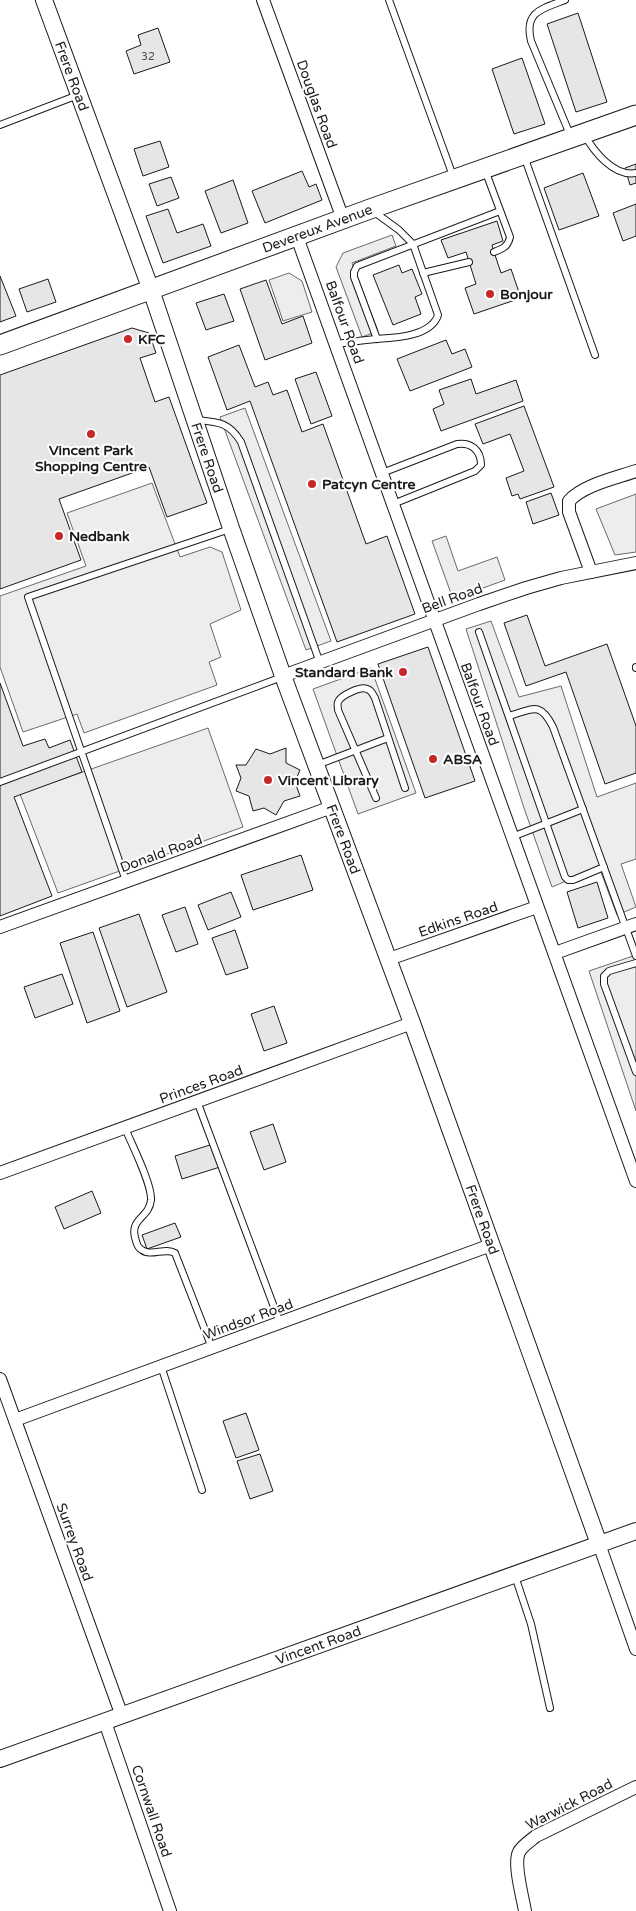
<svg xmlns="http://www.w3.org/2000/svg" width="636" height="1911" font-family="'Varela Round',sans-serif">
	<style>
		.parking { fill: #ededed; stroke: #6a6a6a }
		.building { fill: #e6e6e6; stroke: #1a1a1a }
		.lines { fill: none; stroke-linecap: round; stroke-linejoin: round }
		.service-casing { stroke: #1a1a1a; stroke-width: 8 }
		.minor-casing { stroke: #1a1a1a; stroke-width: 14 }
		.tertiary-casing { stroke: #1a1a1a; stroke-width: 18 }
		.secondary-casing { stroke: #1a1a1a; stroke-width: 21 }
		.service { stroke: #fff; stroke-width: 6 }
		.minor { stroke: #fff; stroke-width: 12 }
		.tertiary { stroke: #fff; stroke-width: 16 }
		.secondary { stroke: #fff; stroke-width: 19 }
		.poi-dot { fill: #c62828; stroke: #fff; stroke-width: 2 }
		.labels { text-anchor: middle; stroke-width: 4; stroke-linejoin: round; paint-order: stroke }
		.number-label { font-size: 11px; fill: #4d4d4d }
		.street-label { font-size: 14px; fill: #1a1a1a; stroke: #fff }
		.poi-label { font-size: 14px; font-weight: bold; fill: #1a1a1a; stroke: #fff; text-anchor: start }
	</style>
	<rect width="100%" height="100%" fill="#fff"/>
	<g class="parking">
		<path d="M392,235L396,246L352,263L378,331L362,337L336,267L343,253Z"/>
		<path d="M289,273L302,281L312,312L283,321L269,280Z"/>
		<path d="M245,408L331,641L306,650L220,417Z"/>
		<path d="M152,483L180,557L210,547L222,552L241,610L210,624L221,657L209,662L217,685L84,733L77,714L23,732L0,667V596L86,566L67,513Z"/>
		<path d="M636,494V552L615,555L596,509Z"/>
		<path d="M446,536L458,571L497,557L505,580L453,599L432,541Z"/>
		<path d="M491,621L519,697L561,686L597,797L636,783V859L621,864L636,907L617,915L599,867L552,887L524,808L466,629Z"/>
		<path d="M371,668L416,793L358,814L313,689Z"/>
		<path d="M208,728L243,827L58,893L20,794Z"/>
		<path d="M636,955V1111L589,971Z"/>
	</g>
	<g class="building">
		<path d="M578,13L607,102L576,112L547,24Z"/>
		<path d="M158,28L170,62L134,74L126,51L141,45L138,35Z"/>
		<path d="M522,58L545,124L514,134L492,69Z"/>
		<path d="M160,141L169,167L143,176L134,149Z"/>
		<path d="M636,164V183L630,185L625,168Z"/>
		<path d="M302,171L309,187L316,184L322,200L265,223L252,191Z"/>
		<path d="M583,173L599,216L559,230L544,188Z"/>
		<path d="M171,177L179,198L157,206L149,184Z"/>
		<path d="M233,180L248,223L221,233L205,191Z"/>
		<path d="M636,204V236L623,241L613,213Z"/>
		<path d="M168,209L177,233L203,224L211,246L163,263L146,216Z"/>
		<path d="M497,221L503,241L492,245L494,252L501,273L511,269L521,298L474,314L465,288L476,284L466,252L448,258L441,240Z"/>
		<path d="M399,265L402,273L412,269L422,294L415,297L421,314L393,325L373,275Z"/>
		<path d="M0,276L16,316L0,322Z"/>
		<path d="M48,279L56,302L27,312L19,289Z"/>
		<path d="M266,280L282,324L303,316L312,343L265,360L240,289Z"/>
		<path d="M224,294L234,321L206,330L196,303Z"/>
		<path d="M132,328L149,333L156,353L140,358L155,402L169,397L207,503L167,517L149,467L59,499L81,560L0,589V375Z"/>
		<path d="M446,340L452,354L465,349L472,367L410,391L397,359Z"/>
		<path d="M239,345L255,387L268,382L273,395L287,390L302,432L323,424L366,544L387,536L415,614L337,642L250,401L227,410L208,357Z"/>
		<path d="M316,372L332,416L311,424L295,379Z"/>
		<path d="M471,379L476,394L516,380L523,401L441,431L433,409L444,404L439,390Z"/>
		<path d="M524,406L554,487L520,499L518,494L512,496L506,478L524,471L510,434L483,444L475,424Z"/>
		<path d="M551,493L559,515L533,524L526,502Z"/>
		<path d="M527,615L545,666L607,644L636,726V773L605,784L566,672L526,686L504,623Z"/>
		<path d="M428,647L475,781L425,798L378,664Z"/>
		<path d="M0,683L23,746L45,739L49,748L70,740L82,772L14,797L52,896L0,916Z"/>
		<path d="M286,748V763L300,770L295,782L300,796L284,801L276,815L264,808L253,811L249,796L236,791L241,778L236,765H246L256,749L270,754Z"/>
		<path d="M301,855L313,890L253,910L241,875Z"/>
		<path d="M597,882L608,918L578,928L567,892Z"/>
		<path d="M231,892L241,917L208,930L198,905Z"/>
		<path d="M185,907L198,944L176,952L162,915Z"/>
		<path d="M139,914L167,992L127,1007L99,928Z"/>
		<path d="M235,930L248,968L226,975L212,938Z"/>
		<path d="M93,932L120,1011L87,1023L60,943Z"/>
		<path d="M62,974L73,1004L35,1018L24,987Z"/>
		<path d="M274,1006L287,1043L264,1051L251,1014Z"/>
		<path d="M273,1124L286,1162L264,1170L250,1132Z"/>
		<path d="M213,1144L220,1167L182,1179L175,1156Z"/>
		<path d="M92,1191L101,1213L64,1229L55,1207Z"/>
		<path d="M175,1223L181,1237L147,1249L142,1235Z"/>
		<path d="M246,1413L259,1450L236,1458L223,1421Z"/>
		<path d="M260,1454L273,1491L250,1499L237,1461Z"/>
	</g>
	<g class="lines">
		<defs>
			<g id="service">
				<path d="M389,0L453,176"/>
				<path d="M565,0C541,9 524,12 531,41L571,137"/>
				<path d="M0,125L78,95"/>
				<path d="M584,134C594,152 614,177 636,173"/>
				<path d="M524,156L595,355"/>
				<path d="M485,170L510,237C508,247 502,249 494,252"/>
				<path d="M423,273L469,262"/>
				<path d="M377,339L354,277V272L357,266L500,211"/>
				<path d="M337,344C350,342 363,340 376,339C393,338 431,337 438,315L413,244L399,230L373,211"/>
				<path d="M196,420C218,422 229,422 241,442L320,663"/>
				<path d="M382,473L457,444C471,442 481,450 481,465L475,471L393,504"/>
				<path d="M479,632L565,877L568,880H573L604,867"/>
				<path d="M636,667V668"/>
				<path d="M509,716C533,709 540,701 553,727L636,956"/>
				<path d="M317,765L388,738"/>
				<path d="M0,782L282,677"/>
				<path d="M376,798L338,710C338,707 337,704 338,702C341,695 361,686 367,689C372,690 373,695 375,698L405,788"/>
				<path d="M512,837L583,809"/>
				<path d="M126,881L28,597L230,529"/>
				<path d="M636,963L609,971L604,976V984L636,1072"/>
				<path d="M197,1101L280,1323"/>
				<path d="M125,1128C132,1145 152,1184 151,1200C149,1219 128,1218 136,1241C137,1245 138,1248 142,1250C151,1257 165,1247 175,1253L212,1348"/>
				<path d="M161,1366L202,1490"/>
				<path d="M515,1576L531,1624L550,1708"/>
			</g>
			<g id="minor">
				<path d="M263,0L343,219"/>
				<path d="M297,237L636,1181"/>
				<path d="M591,572L569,512V501C583,485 616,478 636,471"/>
				<path d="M283,676L479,604L526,588L561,578L636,563"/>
				<path d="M0,927L332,807"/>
				<path d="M555,953L636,924"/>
				<path d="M389,959L537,907"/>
				<path d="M0,1173L412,1023"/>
				<path d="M0,1379L122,1716"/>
				<path d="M15,1420L491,1245"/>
				<path d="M599,1544L636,1649"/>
				<path d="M105,1722L170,1911"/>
				<path d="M525,1911C523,1898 513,1864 519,1852C522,1846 530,1841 536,1836L636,1787"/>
			</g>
			<g id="tertiary">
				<path id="s1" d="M44,0L151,290L231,528L283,676L412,1023L599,1544"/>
				<path id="s2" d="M0,1759L636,1531"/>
			</g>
			<g id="secondary">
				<path id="s3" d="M0,345L370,209L636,115"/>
			</g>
		</defs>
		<use href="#service" class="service-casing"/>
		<use href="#minor" class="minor-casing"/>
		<use href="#tertiary" class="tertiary-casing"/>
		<use href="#secondary" class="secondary-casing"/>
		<use href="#service" class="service"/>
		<use href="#minor" class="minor"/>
		<use href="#tertiary" class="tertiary"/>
		<use href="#secondary" class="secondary"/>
	</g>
	<g class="poi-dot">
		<circle cx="490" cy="294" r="5"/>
		<circle cx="128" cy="339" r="5"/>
		<circle cx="91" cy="434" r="5"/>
		<circle cx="312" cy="484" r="5"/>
		<circle cx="59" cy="536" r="5"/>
		<circle cx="403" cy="672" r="5"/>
		<circle cx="433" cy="759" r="5"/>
		<circle cx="268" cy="780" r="5"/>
	</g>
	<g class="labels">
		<g class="number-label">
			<text x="148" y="60">32</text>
		</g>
		<g class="street-label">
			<text dy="5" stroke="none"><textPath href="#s1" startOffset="81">Frere Road</textPath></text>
			<text transform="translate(317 104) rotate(70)" y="5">Douglas Road</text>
			<text dy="5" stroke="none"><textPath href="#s3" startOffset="338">Devereux Avenue</textPath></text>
			<text transform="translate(345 322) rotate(70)" y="5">Balfour Road</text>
			<text dy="5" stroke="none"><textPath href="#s1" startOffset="486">Frere Road</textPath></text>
			<text transform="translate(452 598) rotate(-20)" y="5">Bell Road</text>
			<text transform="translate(480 704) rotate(70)" y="5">Balfour Road</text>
			<text dy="5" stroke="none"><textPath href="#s1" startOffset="891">Frere Road</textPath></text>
			<text transform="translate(161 853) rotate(-20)" y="5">Donald Road</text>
			<text transform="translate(458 919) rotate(-19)" y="5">Edkins Road</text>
			<text transform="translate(201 1084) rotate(-20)" y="5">Princes Road</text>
			<text dy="5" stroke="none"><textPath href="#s1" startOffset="1296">Frere Road</textPath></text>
			<text transform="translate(248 1319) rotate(-20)" y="5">Windsor Road</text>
			<text transform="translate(75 1542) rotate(70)" y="5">Surrey Road</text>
			<text dy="5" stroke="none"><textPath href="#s2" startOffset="338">Vincent Road</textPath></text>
			<text transform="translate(569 1804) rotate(-27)" y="5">Warwick Road</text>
			<text transform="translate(152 1811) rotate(71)" y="5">Cornwall Road</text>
		</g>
		<g class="poi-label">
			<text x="500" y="299">Bonjour</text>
			<text x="138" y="344">KFC</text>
			<text x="91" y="455" text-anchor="middle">Vincent Park<tspan x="91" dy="16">Shopping Centre</tspan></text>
			<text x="322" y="489">Patcyn Centre</text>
			<text x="69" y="541">Nedbank</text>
			<text x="393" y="677" text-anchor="end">Standard Bank</text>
			<text x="443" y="764">ABSA</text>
			<text x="278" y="785">Vincent Library</text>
		</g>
	</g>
</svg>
